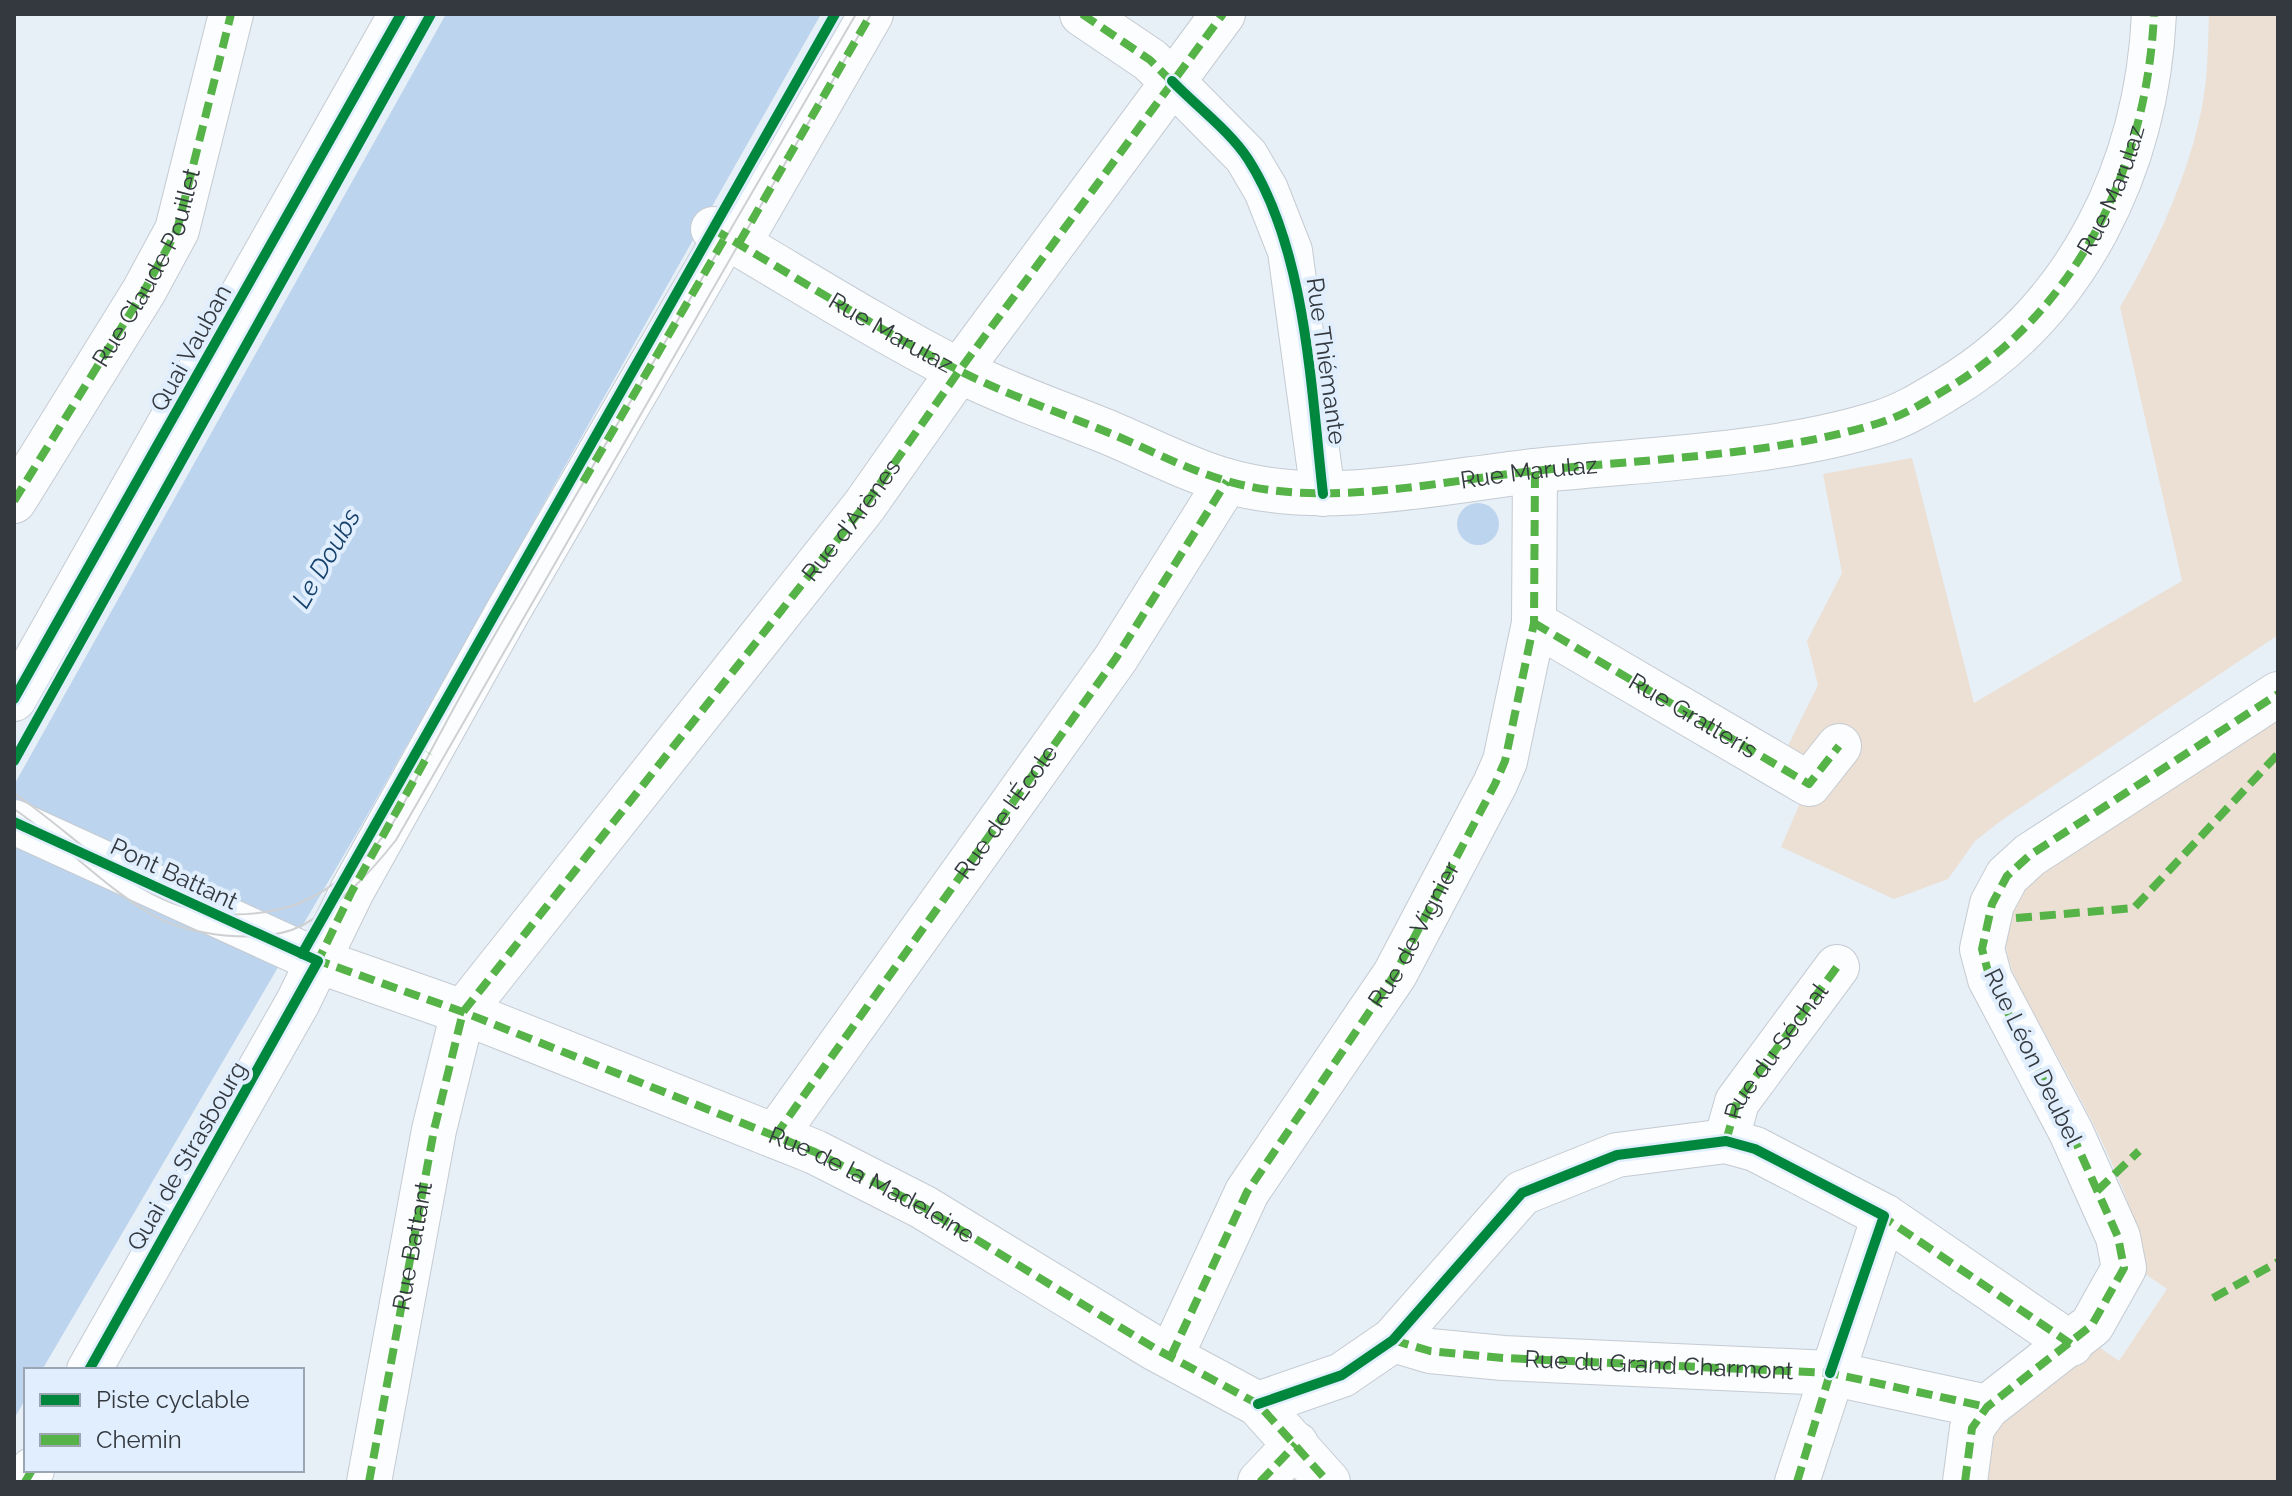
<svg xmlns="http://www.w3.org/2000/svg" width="2292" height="1496" font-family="Raleway,sans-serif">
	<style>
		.green { fill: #ece0d4 }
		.water { fill: #bcd4ed }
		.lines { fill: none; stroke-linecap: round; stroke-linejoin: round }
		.minor-casing { stroke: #c5cbd2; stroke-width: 46 }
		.minor { stroke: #fbfdfe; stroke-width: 44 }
		.tram { stroke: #ced0d2; stroke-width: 2 }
		.quiet { stroke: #56b347; stroke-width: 8; stroke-dasharray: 16 8; stroke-linecap: butt }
		.cycleway-casing { stroke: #e0eefe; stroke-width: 15 }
		.cycleway { stroke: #00873e; stroke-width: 10 }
		.labels { text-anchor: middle; stroke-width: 8; stroke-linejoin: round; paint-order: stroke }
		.street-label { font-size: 24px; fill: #34393f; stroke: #e0eefe }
		.water-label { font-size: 26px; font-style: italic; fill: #17426c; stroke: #e0eefe }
	</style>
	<rect width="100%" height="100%" fill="#e7eff7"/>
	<g class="green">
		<path d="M2209,14H2278V635L2002,820L1975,841L1948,879L1894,899L1781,847L1801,801L1783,756L1818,685L1807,641L1842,573L1823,474L1912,458L1974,703L2182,581L2120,307C2156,246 2188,178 2202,107C2208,77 2208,44 2209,14Z"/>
		<path d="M2278,714V1482H1974L1983,1429L2096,1345L2119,1361L2167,1289L2144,1273C2143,1207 2079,1096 2047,1037C2029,1003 2000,964 2006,923C2008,909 2020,892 2025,879Z"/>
	</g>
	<g class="water">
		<path d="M446,14H821L365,819L42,1370H26V1398L14,1419V785Z"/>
		<circle cx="1478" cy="524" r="21"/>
	</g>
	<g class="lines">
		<defs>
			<g id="minor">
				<path d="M1082,14L1150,60L1172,81L1246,156L1266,190L1290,251L1323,494"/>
				<path id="s1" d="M713,229C794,276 874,327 958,370C1007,395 1061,413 1112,434C1150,450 1188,470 1227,481C1323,509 1435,482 1533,471C1643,459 1777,456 1882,422C1904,415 1925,402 1945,390C2078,311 2147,166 2154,14"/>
				<path d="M739,243L871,14"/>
				<path id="s2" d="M14,501L144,291L177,230L231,14"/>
				<path id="s3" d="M1534,623L1809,784L1839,746"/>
				<path d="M14,699L401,14"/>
				<path id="s4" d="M14,822L318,961L463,1012L815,1152L923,1207L1156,1349L1258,1404L1328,1482"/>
				<path id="s5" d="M775,1136L1116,658L1227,481"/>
				<path d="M1726,1141L1737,1102L1837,967"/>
				<path d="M1393,1340L1430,1351L1503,1358L1830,1373L1987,1407"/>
				<path d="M1171,1356L1247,1192L1395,974L1495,784L1505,761L1534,623L1535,471"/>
				<path d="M89,1370L298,1002L352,891L507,613L726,236"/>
				<path d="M1258,1404L1342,1375L1393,1340L1522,1193L1617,1155L1726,1141L1755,1149L1884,1216L2071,1344"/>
				<path d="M25,1482L32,1470"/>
				<path id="s6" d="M369,1482L434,1130L463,1012L865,505L959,371L1223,14"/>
				<path d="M1260,1482L1296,1444"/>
				<path d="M1797,1482L1884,1216"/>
				<path d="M1965,1482L1972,1428L1987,1407L2092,1325L2124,1268L2118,1237L2071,1132L1990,979L1982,949L1992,904L2007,876L2030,855L2278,694"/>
			</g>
		</defs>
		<use href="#minor" class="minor-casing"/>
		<use href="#minor" class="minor"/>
		<g class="tram">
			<path d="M14,793C103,855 161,937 281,909C323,899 360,866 386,833C402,812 413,783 426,760C454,707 483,654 514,602C628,406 741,210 856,14"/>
			<path d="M14,809C61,841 101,884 149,913C186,936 263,946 303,925C341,904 370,873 396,840L871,14"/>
		</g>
		<g class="quiet">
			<path d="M1082,14L1150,60L1177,87"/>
			<path d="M713,229C794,276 874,327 958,370C1007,395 1061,413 1112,434C1150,450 1188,470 1227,481C1323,509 1435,482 1533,471C1643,459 1777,456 1882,422C1904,415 1925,402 1945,390C2078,311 2147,166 2154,14"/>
			<path d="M739,243L871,14"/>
			<path d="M583,482L726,236"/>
			<path d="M14,501L144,291L177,230L231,14"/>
			<path d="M1534,623L1809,784L1839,746"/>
			<path d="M2016,918L2134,908L2278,754"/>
			<path d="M314,959L463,1012L815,1152L923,1207L1156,1349L1258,1404L1328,1482"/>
			<path d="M316,965L352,891L429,753"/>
			<path d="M775,1136L1116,658L1227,481"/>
			<path id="s7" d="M1726,1141L1737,1102L1837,967"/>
			<path d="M2097,1191L2139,1151"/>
			<path d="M1879,1214L2071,1344"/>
			<path d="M2213,1298L2278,1262"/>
			<path id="s8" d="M1393,1340L1430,1351L1503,1358L1830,1373L1987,1407"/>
			<path id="s9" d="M1171,1356L1247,1192L1395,974L1495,784L1505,761L1534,623L1535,471"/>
			<path d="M25,1482L32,1470"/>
			<path d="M369,1482L434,1130L463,1012L865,505L959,371L1223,14"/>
			<path d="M1260,1482L1296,1444"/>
			<path d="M1797,1482L1832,1367"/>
			<path d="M1965,1482L1972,1428L1987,1407L2092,1325L2124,1268L2118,1237L2071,1132L1990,979L1982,949L1992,904L2007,876L2030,855L2278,694"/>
		</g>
		<defs>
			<g id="cycleway">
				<path d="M1172,81C1196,106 1230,131 1248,159C1306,249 1311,389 1323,494"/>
				<path d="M14,699L401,14"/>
				<path d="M14,761L431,14"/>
				<path d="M14,822L318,961L89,1370"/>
				<path d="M302,954L835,14"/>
				<path d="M1258,1404L1342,1375L1393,1340L1522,1193L1617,1155L1726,1141L1755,1149L1884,1216L1830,1373"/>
			</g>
		</defs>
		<use href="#cycleway" class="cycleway-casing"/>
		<use href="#cycleway" class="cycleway"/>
	</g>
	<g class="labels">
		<g class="street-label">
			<text dy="8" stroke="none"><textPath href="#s1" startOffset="1572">Rue Marulaz</textPath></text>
			<text dy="8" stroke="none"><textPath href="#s2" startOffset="270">Rue Claude Pouillet</textPath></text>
			<text dy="8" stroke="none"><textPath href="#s1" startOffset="206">Rue Marulaz</textPath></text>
			<text transform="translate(191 348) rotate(-61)" y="8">Quai Vauban</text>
			<text transform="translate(1326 361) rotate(82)" y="8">Rue Thiémante</text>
			<text dy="8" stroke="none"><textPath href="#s1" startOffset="878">Rue Marulaz</textPath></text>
			<text dy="8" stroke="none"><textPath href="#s6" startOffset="1106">Rue d'Arènes</textPath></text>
			<text dy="8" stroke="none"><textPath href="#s3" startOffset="184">Rue Gratteris</textPath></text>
			<text dy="8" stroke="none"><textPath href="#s5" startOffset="398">Rue de l'École</textPath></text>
			<text transform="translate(174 874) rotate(25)" y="8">Pont Battant</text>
			<text dy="8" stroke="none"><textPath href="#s9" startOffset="488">Rue de Vignier</textPath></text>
			<text dy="8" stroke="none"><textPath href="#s7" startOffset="104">Rue du Séchal</textPath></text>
			<text transform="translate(2033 1057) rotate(64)" y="8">Rue Léon Deubel</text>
			<text transform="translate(187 1156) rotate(-60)" y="8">Quai de Strasbourg</text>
			<text dy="8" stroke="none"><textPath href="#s4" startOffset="932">Rue de la Madeleine</textPath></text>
			<text dy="8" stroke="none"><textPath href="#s6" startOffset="240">Rue Battant</textPath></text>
			<text dy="8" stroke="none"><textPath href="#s8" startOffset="268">Rue du Grand Charmont</textPath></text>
		</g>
		<g class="water-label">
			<text transform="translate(326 558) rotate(-60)" y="9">Le Doubs</text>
		</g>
	</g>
	<rect width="2292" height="1496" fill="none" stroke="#34393f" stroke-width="32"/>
	<rect x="24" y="1368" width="280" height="104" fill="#e0eefe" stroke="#9ba6b2" stroke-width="2"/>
	<rect x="40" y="1394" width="40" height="12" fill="#00873e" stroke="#9ba6b2" stroke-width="2"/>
	<text x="96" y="1408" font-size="24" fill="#34393f">Piste cyclable</text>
	<rect x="40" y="1434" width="40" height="12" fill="#56b347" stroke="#9ba6b2" stroke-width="2"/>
	<text x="96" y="1448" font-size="24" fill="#34393f">Chemin</text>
</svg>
